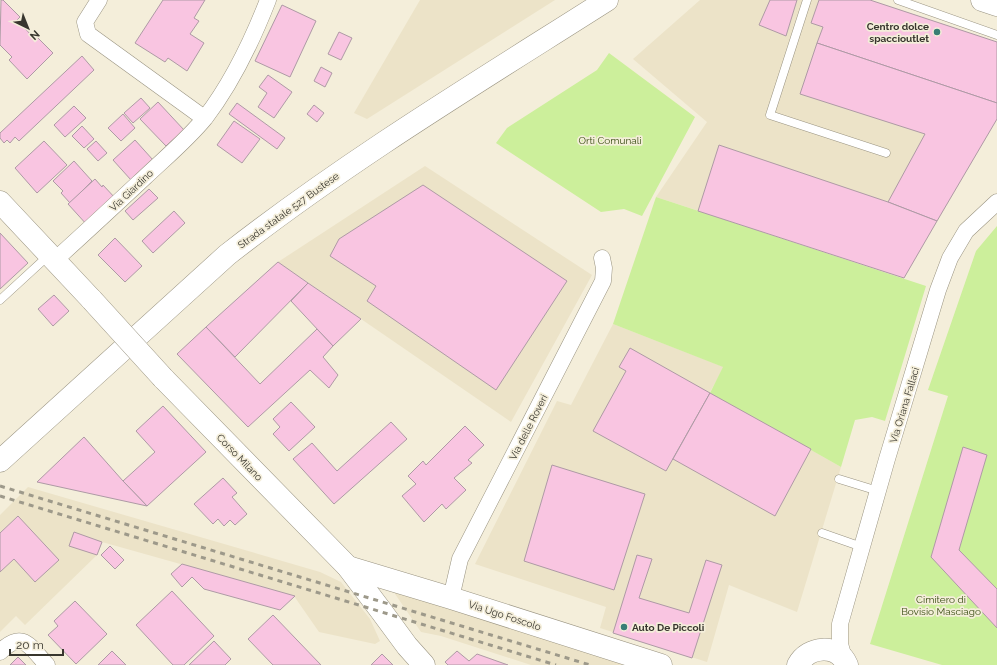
<svg xmlns="http://www.w3.org/2000/svg" width="997" height="665" font-family="Raleway,sans-serif">
	<style>
		.built { fill: #ece3c8 }
		.green { fill: #ccef9b }
		.building { fill: #f9c5e1; stroke: #ae9aa5 }
		.lines { fill: none; stroke-linecap: round; stroke-linejoin: round }
		.lane-casing { stroke: #9a9482; stroke-width: 9 }
		.street-casing { stroke: #9a9482; stroke-width: 17 }
		.secondary-casing { stroke: #9a9482; stroke-width: 23 }
		.primary-casing { stroke: #9a9482; stroke-width: 23 }
		.lane { stroke: #fff; stroke-width: 8 }
		.street { stroke: #fff; stroke-width: 16 }
		.secondary { stroke: #fff; stroke-width: 22 }
		.primary { stroke: #fff; stroke-width: 22 }
		.rail { stroke: #9d998a; stroke-width: 3; stroke-dasharray: 5 5; stroke-linecap: butt }
		.secondary-bridge-casing { stroke: #9a9482; stroke-width: 23; stroke-linecap: butt }
		.secondary-bridge { stroke: #fff; stroke-width: 22 }
		.poi-dot { fill: #397e75; stroke: #f4eeda; stroke-width: 1.5 }
		.labels { text-anchor: middle; stroke-width: 3.5; stroke-linejoin: round; paint-order: stroke }
		.poi-label { font-size: 10px; font-weight: bold; fill: #38362e; stroke: #f4eeda; text-anchor: end }
		.park-label { font-size: 10px; fill: #394d13; stroke: #f4eeda }
		.street-label { font-size: 10px; fill: #38362e; stroke: #f4eeda }
	</style>
	<rect width="100%" height="100%" fill="#f4eeda"/>
	<g class="built">
		<path d="M420,0H555L367,119L354,113Z"/>
		<path d="M700,0H870L997,42V119L904,278L656,197L707,122L633,59Z"/>
		<path d="M425,166L592,275L511,422L278,262Z"/>
		<path d="M613,324L724,367L710,392L841,467L797,612L729,585L707,662L600,628L606,607L475,564L557,401L571,405Z"/>
		<path d="M28,487L320,572L341,582L370,619L380,641L375,644L319,632L294,596L102,542L97,555L25,625L16,616L0,632V515Z"/>
		<path d="M391,588L631,665H531L441,636L421,632Z"/>
	</g>
	<g class="green">
		<path d="M609,53L695,117L642,216L624,209L601,212L496,143L507,128L597,70Z"/>
		<path d="M656,197L926,286L885,421L872,417L855,420L841,467L710,393L723,367L613,324Z"/>
		<path d="M997,226V665H942L870,644L948,396L928,390L976,251Z"/>
	</g>
	<g class="building">
		<path d="M1,0H3L20,17L17,20L33,37L35,35L53,53L27,79L9,60L12,57L0,45Z"/>
		<path d="M163,0H205L194,18L199,21L190,34L204,43L187,71L168,58L165,62L135,43Z"/>
		<path d="M770,0H797L786,36L759,25Z"/>
		<path d="M819,0H870L997,42V103L817,43L823,27L811,23Z"/>
		<path d="M282,5L316,21L290,77L255,61Z"/>
		<path d="M339,32L352,38L341,60L328,54Z"/>
		<path d="M817,43L997,103V119L937,221L888,202L925,134L800,94Z"/>
		<path d="M82,56L94,70L19,141L15,137L10,143L7,140L4,143L0,138V133Z"/>
		<path d="M321,67L332,73L325,87L314,81Z"/>
		<path d="M268,75L292,92L274,118L258,107L267,93L259,87Z"/>
		<path d="M141,98L150,108L133,123L124,113Z"/>
		<path d="M158,102L184,130L166,146L140,119Z"/>
		<path d="M237,103L285,138L277,149L229,114Z"/>
		<path d="M314,105L324,113L317,122L307,114Z"/>
		<path d="M74,106L86,118L65,137L54,125Z"/>
		<path d="M123,114L135,128L121,141L108,128Z"/>
		<path d="M234,121L260,139L242,163L217,145Z"/>
		<path d="M82,126L94,139L84,148L72,136Z"/>
		<path d="M135,140L153,160L131,180L113,160Z"/>
		<path d="M44,141L67,165L37,193L15,168Z"/>
		<path d="M96,141L107,153L98,161L87,149Z"/>
		<path d="M719,145L888,202L937,221L904,278L698,211Z"/>
		<path d="M74,161L92,181L70,203L61,193L63,191L53,181Z"/>
		<path d="M95,179L102,187L103,185L116,199L88,226L68,204Z"/>
		<path d="M423,185L567,281L496,390L367,301L376,286L330,256L339,239Z"/>
		<path d="M149,189L158,198L133,220L125,211Z"/>
		<path d="M174,211L185,223L153,253L142,241Z"/>
		<path d="M0,233L28,263L0,289Z"/>
		<path d="M115,238L142,266L125,282L98,255Z"/>
		<path d="M278,262L308,283L235,357L206,327Z"/>
		<path d="M308,283L361,319L333,346L291,301Z"/>
		<path d="M54,295L69,311L53,326L38,309Z"/>
		<path d="M206,327L260,384L317,329L333,346L323,357L338,375L329,388L310,370L248,427L177,354Z"/>
		<path d="M630,348L710,393L666,471L593,431L626,371L619,367Z"/>
		<path d="M710,393L811,449L775,516L673,459Z"/>
		<path d="M291,402L315,427L289,451L273,434L280,427L273,419Z"/>
		<path d="M163,406L206,452L147,506L123,481L155,452L136,431Z"/>
		<path d="M391,422L407,439L334,504L293,459L312,443L337,471Z"/>
		<path d="M465,426L484,445L468,460L472,463L454,478L466,490L446,509L442,504L424,522L402,496L416,484L408,476L423,461L426,465Z"/>
		<path d="M84,437L123,481L147,506L37,482Z"/>
		<path d="M963,447L987,455L959,550L997,589V628L931,557Z"/>
		<path d="M552,465L645,494L614,590L524,561Z"/>
		<path d="M223,478L237,493L232,497L247,514L235,525L230,520L224,526L218,519L213,524L194,504Z"/>
		<path d="M18,516L59,560L35,582L14,559L0,572V533Z"/>
		<path d="M74,532L102,542L97,555L69,546Z"/>
		<path d="M110,546L124,560L115,569L101,555Z"/>
		<path d="M637,555L652,559L639,598L689,613L706,560L722,565L692,658L613,633Z"/>
		<path d="M182,564L295,596L280,610L204,589L192,577L182,587L171,574Z"/>
		<path d="M172,591L214,636L184,665H173L136,625Z"/>
		<path d="M75,601L107,634L76,664L48,635L58,626L54,621Z"/>
		<path d="M273,615L321,665H273L248,639Z"/>
		<path d="M214,641L231,659L225,665H189Z"/>
		<path d="M112,651L126,665H98Z"/>
		<path d="M457,651L469,661L477,654L508,665H448L445,662Z"/>
		<path d="M382,654L393,665H371Z"/>
		<path d="M18,657L26,665H10Z"/>
	</g>
	<g class="lines">
		<defs>
			<g id="lane">
				<path d="M807,0L770,115L886,153"/>
				<path d="M898,0L997,35"/>
				<path d="M0,300L49,255"/>
				<path d="M839,479L878,491"/>
				<path d="M822,533L862,547"/>
			</g>
			<g id="street">
				<path d="M99,0L85,22L88,34L204,118"/>
				<path d="M55,260C85,233 115,205 144,178C165,158 187,140 205,118C232,83 252,41 268,0"/>
				<path d="M451,598L460,559L603,281L604,268L602,258"/>
				<path d="M0,652C23,629 30,647 47,665"/>
				<path d="M845,662L840,644V624L887,459L938,290L950,258L966,231L997,202"/>
			</g>
			<g id="secondary">
				<path d="M982,0L997,5"/>
				<path d="M0,202L92,300"/>
				<path d="M163,378L348,567L382,612L407,646L424,665"/>
				<path d="M348,567L451,598L661,665"/>
				<path d="M798,665C808,646 838,643 847,665"/>
			</g>
			<path id="primary" d="M0,461L227,255C347,161 478,82 607,0"/>
		</defs>
		<use href="#lane" class="lane-casing"/>
		<use href="#street" class="street-casing"/>
		<use href="#secondary" class="secondary-casing"/>
		<use href="#primary" class="primary-casing"/>
		<use href="#lane" class="lane"/>
		<use href="#street" class="street"/>
		<use href="#secondary" class="secondary"/>
		<use href="#primary" class="primary"/>
		<g class="rail">
			<path d="M0,486L590,665"/>
			<path d="M0,496L556,665"/>
		</g>
		<defs>
			<path id="secondary-bridge" d="M92,300L163,378"/>
		</defs>
		<use href="#secondary-bridge" class="secondary-bridge-casing"/>
		<use href="#secondary-bridge" class="secondary-bridge"/>
	</g>
	<g class="poi-dot">
		<circle cx="937" cy="32" r="4"/>
		<circle cx="624" cy="627" r="4"/>
	</g>
	<g class="labels">
		<g class="poi-label">
			<text x="929" y="30">Centro dolce<tspan x="929" dy="12">spaccioutlet</tspan></text>
			<text x="632" y="631" text-anchor="start">Auto De Piccoli</text>
		</g>
		<g class="park-label">
			<text x="610" y="144">Orti Comunali</text>
			<text x="941" y="603">Cimitero di<tspan x="941" dy="12">Bovisio Masciago</tspan></text>
		</g>
		<g class="street-label">
			<text transform="translate(131 190) rotate(-43)" y="4">Via Giardino</text>
			<text transform="translate(288 210) rotate(-36)" y="4">Strada statale 527 Bustese</text>
			<text transform="translate(904 405) rotate(-73)" y="4">Via Oriana Fallaci</text>
			<text transform="translate(528 427) rotate(-63)" y="4">Via delle Roveri</text>
			<text transform="translate(240 457) rotate(46)" y="4">Corso Milano</text>
			<text transform="translate(505 615) rotate(18)" y="4">Via Ugo Foscolo</text>
		</g>
	</g>
	<g transform="translate(28 28) rotate(137)" stroke="#f4eeda" stroke-width="3" paint-order="stroke">
	<path d="M0-3L7 15L0 10L-7 15Z" fill="#38362e"/>
	<text y="-6" font-size="11" font-weight="bold" text-anchor="middle" fill="#38362e">N</text>
	</g>
	<path d="M10 649v6h53v-6" fill="none" stroke="#38362e" stroke-width="2"/>
	<text x="16" y="649" font-size="12" fill="#38362e" stroke="#f4eeda" stroke-width="3" paint-order="stroke">20 m</text>
</svg>
